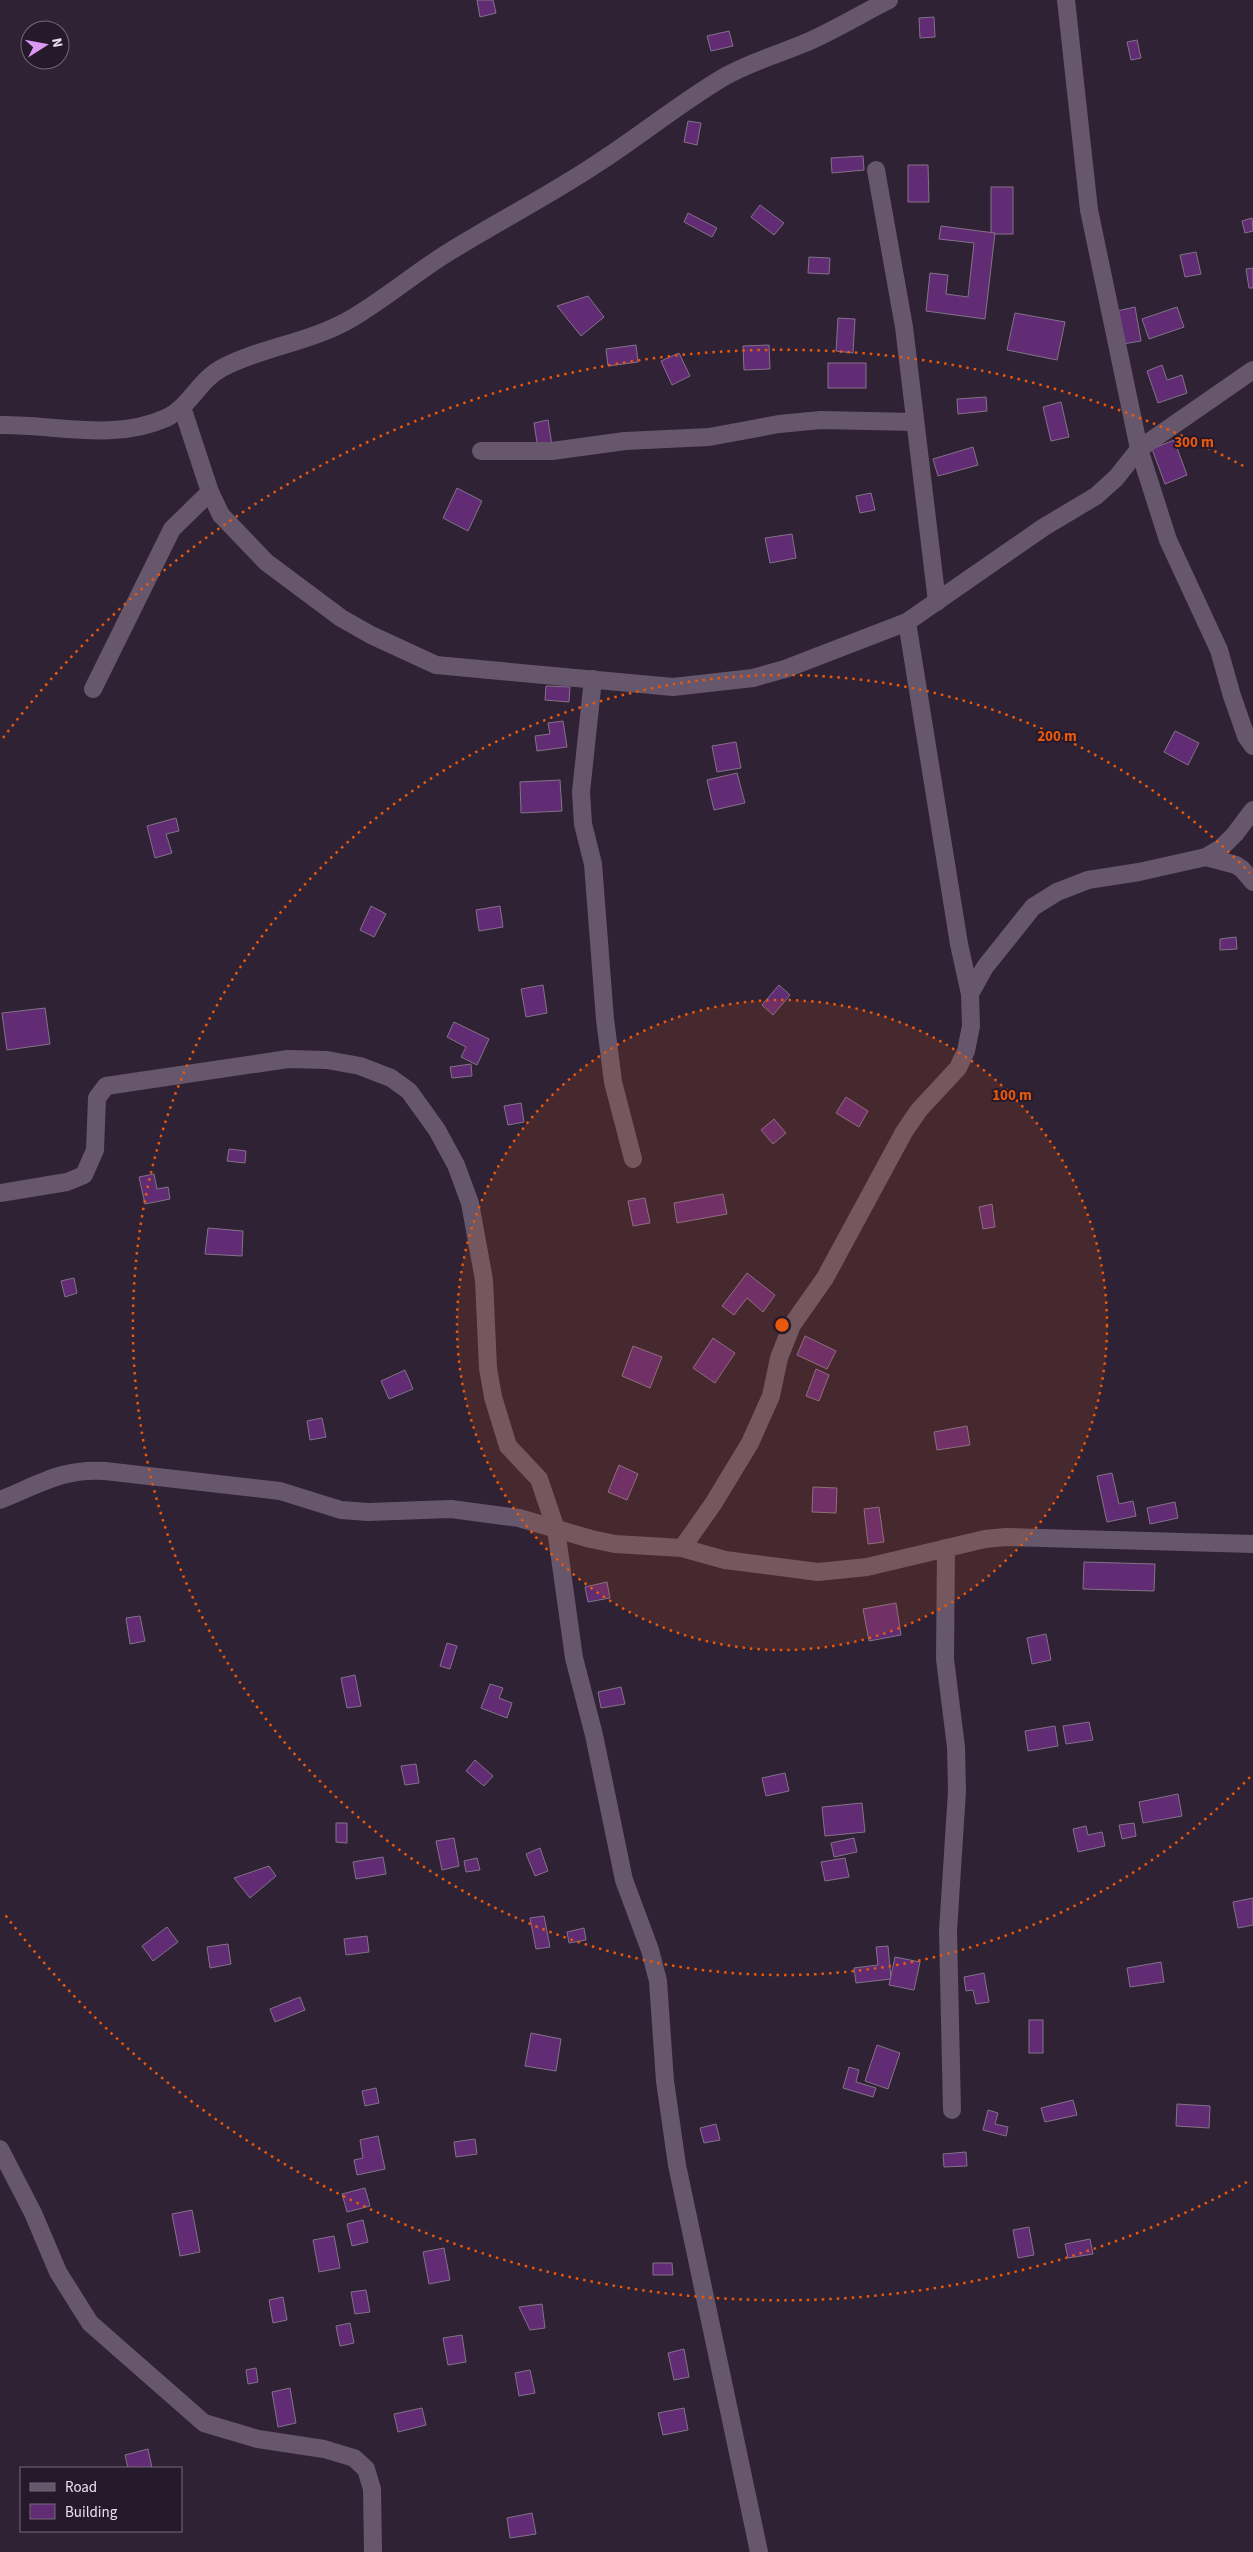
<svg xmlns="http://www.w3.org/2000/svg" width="1253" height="2552" font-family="'Source Sans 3',sans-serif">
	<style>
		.building { fill: #622c74; stroke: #827288 }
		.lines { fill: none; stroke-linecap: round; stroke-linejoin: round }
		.street { stroke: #66576c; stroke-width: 18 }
		.ring { fill: none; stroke: #e8590c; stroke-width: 2.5; stroke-dasharray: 2.5 5 }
		.centre { fill: #e8590c; stroke: #26192b; stroke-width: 2.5 }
		.ring-label { font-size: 15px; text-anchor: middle; font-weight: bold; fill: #e8590c; stroke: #26192b; stroke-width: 4; stroke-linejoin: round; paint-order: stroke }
	</style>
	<rect width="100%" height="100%" fill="#302235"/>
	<g class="building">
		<path d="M477,0H493L496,13L480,17Z"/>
		<path d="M934,17L935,37L920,38L919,18Z"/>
		<path d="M729,31L733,46L711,51L707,36Z"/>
		<path d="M1137,40L1141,58L1131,60L1127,42Z"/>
		<path d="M688,121L701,123L697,145L684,142Z"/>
		<path d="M863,156L864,170L832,173L831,158Z"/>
		<path d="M908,165H928L929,202H908Z"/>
		<rect x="991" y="187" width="22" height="47"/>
		<path d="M760,205L784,223L774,235L751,217Z"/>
		<path d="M688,213L717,228L712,237L684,222Z"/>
		<path d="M1252,218L1253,231L1245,233L1242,221Z"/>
		<path d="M941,226L995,233L985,319L926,311L930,273L948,275L946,294L968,297L974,243L939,239Z"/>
		<path d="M1196,252L1201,274L1185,277L1180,255Z"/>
		<path d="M809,257L830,258L829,274L808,273Z"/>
		<path d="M1253,268V288H1249L1246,269Z"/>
		<path d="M588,296L604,317L581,336L557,306Z"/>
		<path d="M1135,307L1141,341L1123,344L1117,311Z"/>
		<path d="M1177,307L1184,327L1149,339L1142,319Z"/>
		<path d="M1015,313L1065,322L1057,360L1007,350Z"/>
		<path d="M838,318L855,319L853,353L836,351Z"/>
		<path d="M636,345L638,362L608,366L606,349Z"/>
		<path d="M769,345L770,369L744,370L743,346Z"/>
		<path d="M679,353L690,376L672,385L661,361Z"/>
		<rect x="828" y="363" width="38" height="25"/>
		<path d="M1162,365L1167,380L1182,375L1187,393L1158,403L1147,371Z"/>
		<path d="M986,397L987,411L958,414L957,399Z"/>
		<path d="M1061,402L1069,437L1051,441L1043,407Z"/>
		<path d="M548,420L552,446L538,449L534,423Z"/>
		<path d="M1174,440L1187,475L1165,484L1152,449Z"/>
		<path d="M973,447L978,465L938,476L933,459Z"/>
		<path d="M457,488L482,501L468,531L443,518Z"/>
		<path d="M871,493L875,510L860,513L856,496Z"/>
		<path d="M792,534L796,558L770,563L765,538Z"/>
		<path d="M546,686L570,687L569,702L545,700Z"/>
		<path d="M563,721L567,747L537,751L535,736L550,734L548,723Z"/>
		<path d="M1175,731L1199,743L1188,765L1164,752Z"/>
		<path d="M736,742L741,768L717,772L712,746Z"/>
		<path d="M737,773L745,803L714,810L707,780Z"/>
		<path d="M560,780L562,811L521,813L520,782Z"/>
		<path d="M176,818L179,831L166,834L172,853L155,858L147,826Z"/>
		<path d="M371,906L386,914L374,937L360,930Z"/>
		<path d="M500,906L503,927L479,931L476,910Z"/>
		<path d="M1236,937L1237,949L1220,950V939Z"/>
		<path d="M543,985L547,1013L526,1017L521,989Z"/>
		<path d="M779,985L790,995L773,1015L762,1005Z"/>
		<path d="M45,1008L50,1044L7,1050L2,1013Z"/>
		<path d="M454,1022L489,1039L477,1065L461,1057L466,1047L447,1037Z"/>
		<path d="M471,1064L472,1076L452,1078L450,1067Z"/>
		<path d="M846,1097L868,1111L859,1127L836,1113Z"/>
		<path d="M521,1103L524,1122L508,1125L504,1106Z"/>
		<path d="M774,1119L786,1133L773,1144L761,1130Z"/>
		<path d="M229,1149L246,1151L245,1163L227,1161Z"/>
		<path d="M154,1174L157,1189L168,1187L170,1199L145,1204L139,1177Z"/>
		<path d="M723,1194L727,1214L677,1223L674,1203Z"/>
		<path d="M645,1198L650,1223L633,1226L628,1201Z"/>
		<path d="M992,1204L995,1227L983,1229L979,1207Z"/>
		<path d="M208,1228L243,1231L242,1256L205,1254Z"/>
		<path d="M747,1273L775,1295L763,1312L747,1298L734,1315L722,1306Z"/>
		<path d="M74,1278L77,1293L65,1297L61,1281Z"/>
		<path d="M805,1336L836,1351L827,1369L797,1355Z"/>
		<path d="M713,1338L735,1353L715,1383L693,1368Z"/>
		<path d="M633,1346L662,1357L650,1388L622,1376Z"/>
		<path d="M816,1369L829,1375L819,1401L806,1396Z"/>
		<path d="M405,1370L413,1389L389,1399L381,1381Z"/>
		<path d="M322,1418L326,1437L310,1440L307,1421Z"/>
		<path d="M967,1426L970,1445L937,1450L934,1432Z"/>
		<path d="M619,1465L638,1474L627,1500L608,1492Z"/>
		<path d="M1112,1473L1119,1504L1133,1501L1136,1516L1107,1522L1097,1476Z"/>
		<path d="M813,1487L837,1488L836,1513L812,1512Z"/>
		<path d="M1175,1502L1178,1518L1150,1524L1147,1508Z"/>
		<path d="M879,1507L884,1542L868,1544L864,1509Z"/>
		<path d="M1084,1562L1155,1564L1154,1591L1083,1589Z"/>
		<path d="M607,1582L610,1598L588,1602L585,1587Z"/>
		<path d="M896,1603L901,1635L869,1641L863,1609Z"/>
		<path d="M140,1616L145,1641L130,1644L126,1618Z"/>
		<path d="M1046,1634L1051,1660L1032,1664L1027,1638Z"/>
		<path d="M447,1643L457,1646L450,1669L440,1666Z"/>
		<path d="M355,1675L361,1706L347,1708L341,1678Z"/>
		<path d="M490,1684L503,1688L499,1698L512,1703L507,1718L481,1708Z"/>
		<path d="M621,1687L625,1704L601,1708L598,1692Z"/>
		<path d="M1089,1722L1093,1740L1066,1744L1063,1726Z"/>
		<path d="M1055,1726L1058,1746L1028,1751L1025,1731Z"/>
		<path d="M475,1760L493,1776L484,1786L466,1771Z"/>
		<path d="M416,1764L419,1783L405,1785L401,1766Z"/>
		<path d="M785,1773L789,1791L766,1796L762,1778Z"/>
		<path d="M1178,1794L1182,1816L1143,1823L1139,1802Z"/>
		<path d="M862,1803L865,1832L825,1836L822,1807Z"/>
		<path d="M336,1823H347V1843L336,1842Z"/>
		<path d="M1134,1823L1136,1836L1122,1839L1119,1825Z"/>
		<path d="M1086,1826L1088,1835L1102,1832L1105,1846L1078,1852L1073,1829Z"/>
		<path d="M454,1838L459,1866L442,1870L436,1841Z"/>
		<path d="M854,1838L857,1852L834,1857L831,1843Z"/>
		<path d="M540,1848L548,1871L535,1876L526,1854Z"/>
		<path d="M383,1857L386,1874L356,1879L353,1862Z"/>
		<path d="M477,1858L480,1870L466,1872L464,1861Z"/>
		<path d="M845,1858L849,1877L825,1881L821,1862Z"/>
		<path d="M269,1866L276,1876L250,1898L234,1878Z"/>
		<path d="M1253,1898V1925L1238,1928L1233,1902Z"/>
		<path d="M544,1916L550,1947L536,1949L530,1918Z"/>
		<path d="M167,1927L178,1942L153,1961L142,1946Z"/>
		<path d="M584,1928L586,1940L569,1943L567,1932Z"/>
		<path d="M367,1936L369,1952L346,1955L344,1939Z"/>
		<path d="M228,1944L231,1964L210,1968L207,1947Z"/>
		<path d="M888,1946L891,1979L856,1983L854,1968L878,1965L876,1947Z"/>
		<path d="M895,1957L920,1962L914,1990L889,1985Z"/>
		<path d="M1161,1962L1164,1982L1130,1987L1127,1968Z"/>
		<path d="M984,1973L989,2002L976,2004L973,1990L966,1991L964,1977Z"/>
		<path d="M300,1997L305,2010L275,2022L270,2009Z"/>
		<rect x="1029" y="2020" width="14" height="33"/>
		<path d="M531,2033L561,2039L556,2071L525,2066Z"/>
		<path d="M877,2045L900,2053L888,2089L865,2081Z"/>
		<path d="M849,2067L859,2070L856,2082L876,2088L873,2097L843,2088Z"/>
		<path d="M376,2088L379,2103L365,2106L362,2091Z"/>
		<path d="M1073,2100L1077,2115L1045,2122L1041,2108Z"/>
		<path d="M1177,2104L1210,2106L1209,2128L1176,2126Z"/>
		<path d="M988,2110L998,2113L995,2124L1008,2127L1006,2136L983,2130Z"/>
		<path d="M716,2124L720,2140L704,2143L700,2128Z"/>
		<path d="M378,2136L385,2169L357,2175L354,2160L363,2158L360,2140Z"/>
		<path d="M475,2139L477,2154L456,2157L454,2142Z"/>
		<path d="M966,2152L967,2166L944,2167L943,2154Z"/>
		<path d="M365,2188L370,2206L347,2212L342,2194Z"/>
		<path d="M192,2210L200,2252L180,2256L172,2214Z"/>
		<path d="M363,2220L368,2242L352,2246L347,2224Z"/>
		<path d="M1029,2227L1034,2255L1018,2258L1013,2230Z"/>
		<path d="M334,2236L340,2268L319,2272L313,2240Z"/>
		<path d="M1090,2239L1093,2254L1068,2258L1065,2244Z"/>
		<path d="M444,2248L450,2280L429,2284L423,2252Z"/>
		<path d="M653,2263H672L673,2275H653Z"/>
		<path d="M366,2290L370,2312L355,2314L351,2292Z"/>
		<path d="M283,2297L287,2320L273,2323L269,2300Z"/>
		<path d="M542,2304L545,2328L530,2330L519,2307Z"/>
		<path d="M350,2323L354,2343L340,2346L336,2326Z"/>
		<path d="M462,2335L466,2362L448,2365L443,2338Z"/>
		<path d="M684,2349L689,2377L674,2380L668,2353Z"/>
		<path d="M256,2368L258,2382L248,2384L246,2370Z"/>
		<path d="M530,2370L535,2393L519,2396L515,2373Z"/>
		<path d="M290,2388L296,2423L278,2427L272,2392Z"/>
		<path d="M422,2408L426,2425L398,2432L394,2414Z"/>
		<path d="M684,2408L688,2430L663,2435L658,2413Z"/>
		<path d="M148,2449L152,2468H128L125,2455Z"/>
		<path d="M532,2513L536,2534L510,2538L507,2518Z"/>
	</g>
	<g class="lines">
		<g class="street">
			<path d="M1066,0L1089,210L1139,449L1168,540L1219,650L1232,696L1246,736L1253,746"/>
			<path d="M876,170L904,327L937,602"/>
			<path d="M182,407L210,492L221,515L266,562L341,618L371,635L436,665L673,687L753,678L785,669L907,622L1044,527L1096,496L1116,478L1139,449L1253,370"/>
			<path d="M0,425C55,424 113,442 166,418C189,408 199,380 222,368C264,346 311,343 354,317C384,299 412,276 441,257C493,224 547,197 598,163C640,136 680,103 724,77C752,61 783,53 812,40C838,28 863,13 889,0"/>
			<path d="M481,451H552L625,441L709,437L779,424L821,420L915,422"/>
			<path d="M907,622L959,944L970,994"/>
			<path d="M593,679L581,792L583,824L593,864L605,1019L613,1082L633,1159"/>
			<path d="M93,689L172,529L210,492"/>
			<path d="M1206,857L1236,865L1242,869L1253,882"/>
			<path d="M0,1193L67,1182L84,1175L95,1150L97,1098L106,1086L288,1059L327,1060L360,1066L391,1078L409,1091L437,1130L456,1165L470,1203L484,1280L488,1368L493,1397L508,1446L539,1479L556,1529L574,1658L594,1735L624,1880L650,1950L658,1981L665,2081L677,2165L759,2552"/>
			<path d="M0,1500C38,1485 62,1468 105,1471L280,1491L341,1510L368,1512L451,1509L519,1518L591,1539L615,1544L682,1548L725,1560L818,1572L867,1567L985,1539L1006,1537L1253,1544"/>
			<path d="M682,1548L713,1504L750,1443L771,1396L779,1358L792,1325L825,1278L904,1132L919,1110L958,1068L966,1051L971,1026L970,994L985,967L1033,907L1057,892L1088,880L1139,872L1206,857L1221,848L1235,834L1253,810"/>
			<path d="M946,1548L945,1659L956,1747L957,1791L948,1931L952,2110"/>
			<path d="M0,2149L33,2213L58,2272L90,2323L204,2423L258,2439L324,2449L354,2458L366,2469L372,2489L373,2552"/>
		</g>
	</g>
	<circle cx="782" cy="1325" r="325" fill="#e8590c" fill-opacity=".12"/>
	<g class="ring">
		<circle cx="782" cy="1325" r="325"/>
		<path d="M1250 1777A650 650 0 1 1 1250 873"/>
		<path d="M1247 2182A975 975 0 0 1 3 1912M3 738A975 975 0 0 1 1247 468"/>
	</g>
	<circle cx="782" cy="1325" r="8" class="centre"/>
	<g class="ring-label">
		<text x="1194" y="447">300 m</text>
		<text x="1057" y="741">200 m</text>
		<text x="1012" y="1100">100 m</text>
	</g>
	<rect x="20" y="2467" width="162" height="65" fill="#26192b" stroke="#746979"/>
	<rect x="30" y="2483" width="25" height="8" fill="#66576c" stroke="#746979"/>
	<text x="65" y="2492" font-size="15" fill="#eae1ee">Road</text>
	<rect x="30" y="2504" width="25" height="15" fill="#622c74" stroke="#746979"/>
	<text x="65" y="2517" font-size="15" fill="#eae1ee">Building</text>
	<g transform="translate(45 45) rotate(79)"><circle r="24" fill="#26192b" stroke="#746979"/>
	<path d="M0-4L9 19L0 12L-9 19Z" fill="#dc99f4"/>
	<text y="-8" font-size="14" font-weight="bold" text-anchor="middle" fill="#eae1ee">N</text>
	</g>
</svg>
